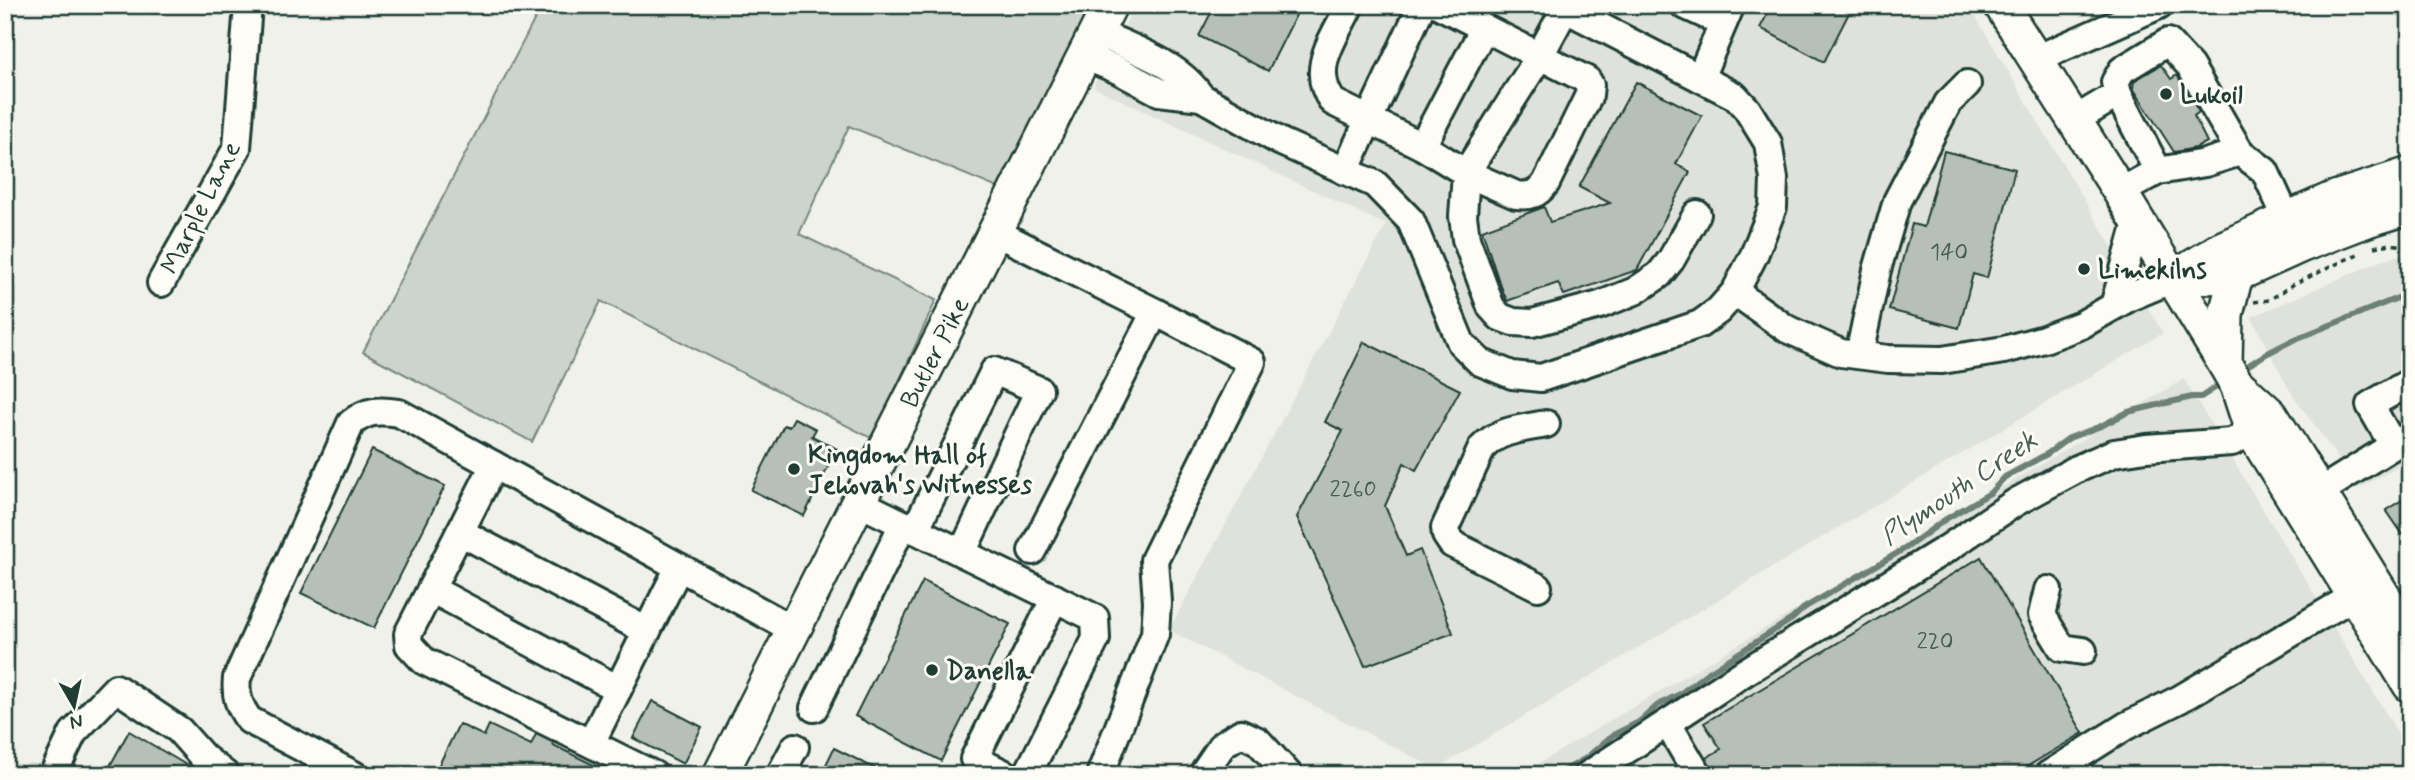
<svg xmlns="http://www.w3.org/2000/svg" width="2415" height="780" font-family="Mynerve,sans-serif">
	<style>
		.built { fill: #dfe2dc }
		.green { fill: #cdd3cd; stroke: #768880; stroke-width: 2 }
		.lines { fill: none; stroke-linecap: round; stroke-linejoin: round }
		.stream { stroke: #6c8077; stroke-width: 6 }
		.building { fill: #b6bfb8; stroke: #1f3d34; stroke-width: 2 }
		.minor-casing { stroke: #1f3d34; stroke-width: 32 }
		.major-casing { stroke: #1f3d34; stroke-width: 38 }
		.path { stroke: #1f3d34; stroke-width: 3.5; stroke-dasharray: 5 5; stroke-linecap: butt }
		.minor { stroke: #fdfcf7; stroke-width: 26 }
		.major { stroke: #fdfcf7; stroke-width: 33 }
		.poi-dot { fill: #1f3d34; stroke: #fdfcf7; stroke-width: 2.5 }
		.labels { text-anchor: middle; stroke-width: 6; stroke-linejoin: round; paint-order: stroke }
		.number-label { font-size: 23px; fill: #455e55 }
		.poi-label { font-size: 26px; font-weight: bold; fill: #1f3d34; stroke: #fdfcf7; text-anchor: start }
		.street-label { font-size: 26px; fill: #1f3d34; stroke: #fdfcf7 }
		.water-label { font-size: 28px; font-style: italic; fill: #455e56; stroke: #fdfcf7 }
	</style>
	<rect width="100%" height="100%" fill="#f0f1eb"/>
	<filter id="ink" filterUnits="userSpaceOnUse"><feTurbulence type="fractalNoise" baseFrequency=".0143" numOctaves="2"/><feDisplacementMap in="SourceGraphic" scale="14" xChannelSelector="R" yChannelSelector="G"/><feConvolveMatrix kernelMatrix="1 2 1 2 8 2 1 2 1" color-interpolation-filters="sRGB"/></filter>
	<g filter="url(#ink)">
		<g class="built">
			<path d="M1135,5H1969L2163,333L1436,769L1169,630L1386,225L1093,87Z"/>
			<path d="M2410,252V461L2359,488L2290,391L2251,317L2380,261Z"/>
			<path d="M2184,379L2410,753V764L2363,775H1519Z"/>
		</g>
		<path class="green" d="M542,5H1091L1000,189L849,126L799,234L936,300L873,439L601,301L532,442L363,352Z"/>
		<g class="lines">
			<g class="stream">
				<path d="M2241,370L2266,354L2293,340L2410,293"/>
				<path d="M1557,775L1586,758L1613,735L1639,722L1658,705L1680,694L1706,674L1792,619L1804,608L1906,548L1946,519L1990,493L2005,477L2047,454L2069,438L2101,426L2128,412L2192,397H2201L2224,382"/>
			</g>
		</g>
		<g class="building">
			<path d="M1215,5H1301L1268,71L1199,36Z"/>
			<path d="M1772,5H1853L1824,62L1760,28Z"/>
			<path d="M2161,65L2171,79L2177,75L2199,112L2194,116L2207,142L2196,148L2174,152L2133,88L2134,81Z"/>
			<path d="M1636,82L1702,116L1676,164L1690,172L1637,270L1564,295L1558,283L1507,301L1498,279L1482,230L1544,207L1550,222L1610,203L1579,187Z"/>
			<path d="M1944,151L2015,169L1987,278L1973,274L1959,328L1889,310L1912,224L1924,227Z"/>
			<path d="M1364,342L1460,390L1416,470L1404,463L1385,506L1406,556L1420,550L1453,633L1365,666L1297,517L1343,431L1325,422Z"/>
			<path d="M794,418L816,429L812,436L837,449L804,516L751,490L784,425L789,427Z"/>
			<path d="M372,450L445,486L374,628L301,593Z"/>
			<path d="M2410,495V545L2386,510Z"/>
			<path d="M1981,557L2083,733L2013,775H1714L1706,758L1721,749L1704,723Z"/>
			<path d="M923,581L1010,624L941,761L855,716Z"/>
			<path d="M652,701L702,727L683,764L633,738Z"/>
			<path d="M459,724L484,736L489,725L531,745L536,734L554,743L553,745L614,775H434Z"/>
			<path d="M129,731L193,769L200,775H105Z"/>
			<path d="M834,748L888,775H821Z"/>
		</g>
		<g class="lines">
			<defs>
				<g id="minor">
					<path d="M1350,5C1335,37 1308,69 1333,102L1422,146L1466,173L1516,195C1530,197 1538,194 1546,183L1589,95L1590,85L1587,80L1439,5"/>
					<path d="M1684,5L1723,23"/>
					<path d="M1565,9L1539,57L1466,173L1463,216L1466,239L1491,307L1500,317L1513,322L1532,323L1600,305L1635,291L1659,275L1671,260L1697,214"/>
					<path d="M1096,32C1132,49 1179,63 1201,97"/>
					<path d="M1084,56L1118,70L1159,92L1201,97L1281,142L1375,184L1411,221L1461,343L1480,362L1512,375L1541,378L1700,324L1718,311L1735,292L1754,255L1773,207L1774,179L1768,143L1747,109L1735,96L1558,5"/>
					<path d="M2034,60L2159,5"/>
					<path d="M1700,78L1731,5"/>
					<path d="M2073,121L2118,94"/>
					<path d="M1422,146L1484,28"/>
					<path d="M1345,171L1422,5"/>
					<path d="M2158,171L2118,94L2115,82L2122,70L2168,42L2190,66L2240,152L2265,171L2287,219"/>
					<path d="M2120,192L2158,171L2205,163L2240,152"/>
					<path d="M995,232L1155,312L1032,551"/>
					<path d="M161,283L237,148L248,5"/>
					<path d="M1735,292L1787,329L1841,353L1888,359L1942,360L2004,350L2044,339L2081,325L2130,297L2173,279"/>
					<path d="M2114,306L2137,223"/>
					<path d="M1859,355L1877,270L1897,201L1948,103L1967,84"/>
					<path d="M2393,445L2370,405L2410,382"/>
					<path d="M494,465L408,634L409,645L424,661L654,775"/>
					<path d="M2319,492L2410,435"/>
					<path d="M858,502L1095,618L1096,639L1027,775"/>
					<path d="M915,530L994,371L1039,390L962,553"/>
					<path d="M460,532L647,631"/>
					<path d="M1538,587L1452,544L1446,535L1445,528L1482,448C1499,429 1522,429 1546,424"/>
					<path d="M431,589L618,689"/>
					<path d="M2048,590L2042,615L2062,648L2083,651"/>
					<path d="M814,708L903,524"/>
					<path d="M1668,724L1698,775"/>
					<path d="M591,743L679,567"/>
					<path d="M53,775L73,733L116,688L179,730L203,757L226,775"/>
					<path d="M354,775L249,720C239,706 235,696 237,678L351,423C367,410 379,410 399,413L794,630"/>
					<path d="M780,775L795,747"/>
					<path d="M1007,775L974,759L1055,598"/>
					<path d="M1100,775L1155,634L1157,602L1154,560L1252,362L1155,312"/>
					<path d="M1202,775L1223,744L1241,733L1258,741L1289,775"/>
					<path d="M1588,775L1745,672L1948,548L2016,502L2077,469L2114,453L2146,448L2232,442L2252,431"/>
					<path d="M2048,775L2126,726L2180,699L2354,596"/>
				</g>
				<g id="major">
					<path d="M2001,5L2120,192L2225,364L2237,385L2252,431L2410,685"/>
					<path d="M2173,279L2221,249L2287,219L2332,199L2410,174"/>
					<path d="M2176,279L2236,275L2302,245L2367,220L2410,207"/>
					<path d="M2225,364L2226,314L2236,275"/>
					<path d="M2239,386L2271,415L2410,639"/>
					<path d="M720,775L1110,5"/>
				</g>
			</defs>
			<use href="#minor" class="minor-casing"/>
			<use href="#major" class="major-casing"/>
			<g class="path">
				<path d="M2374,247L2390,244L2410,247"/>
				<path d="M2254,302L2269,300L2294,284L2360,253"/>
			</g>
			<use href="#minor" class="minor"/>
			<use href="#major" class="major"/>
		</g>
	</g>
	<g class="poi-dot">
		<circle cx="2166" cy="94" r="7"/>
		<circle cx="2084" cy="269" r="7"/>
		<circle cx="794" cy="469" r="7"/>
		<circle cx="932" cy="670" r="7"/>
	</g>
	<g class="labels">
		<g class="number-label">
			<text x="1949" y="259">140</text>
			<text x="1353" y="496">2260</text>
			<text x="1935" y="648">220</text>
		</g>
		<g class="poi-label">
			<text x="2180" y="103">Lukoil</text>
			<text x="2098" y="278">Limekilns</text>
			<text x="808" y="463">Kingdom Hall of<tspan x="808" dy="30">Jehovah's Witnesses</tspan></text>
			<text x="946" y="679">Danella</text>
		</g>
		<g class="street-label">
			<text transform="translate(200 207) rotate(-63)" y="9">Marple Lane</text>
			<text transform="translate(934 352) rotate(-63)" y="9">Butler Pike</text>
		</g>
		<g class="water-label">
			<text transform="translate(1958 487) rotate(-34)" y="10">Plymouth Creek</text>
		</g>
	</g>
	<rect width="2415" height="780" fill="none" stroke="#fdfcf7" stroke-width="28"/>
	<rect x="14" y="14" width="2387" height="752" fill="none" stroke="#1f3d34" stroke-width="2.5" filter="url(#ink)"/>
	<g transform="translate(74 706) rotate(171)" stroke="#fdfcf7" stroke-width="5" paint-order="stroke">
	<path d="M0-5L12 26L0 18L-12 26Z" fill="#1f3d34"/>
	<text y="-10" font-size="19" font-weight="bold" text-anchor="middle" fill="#1f3d34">N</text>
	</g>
</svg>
